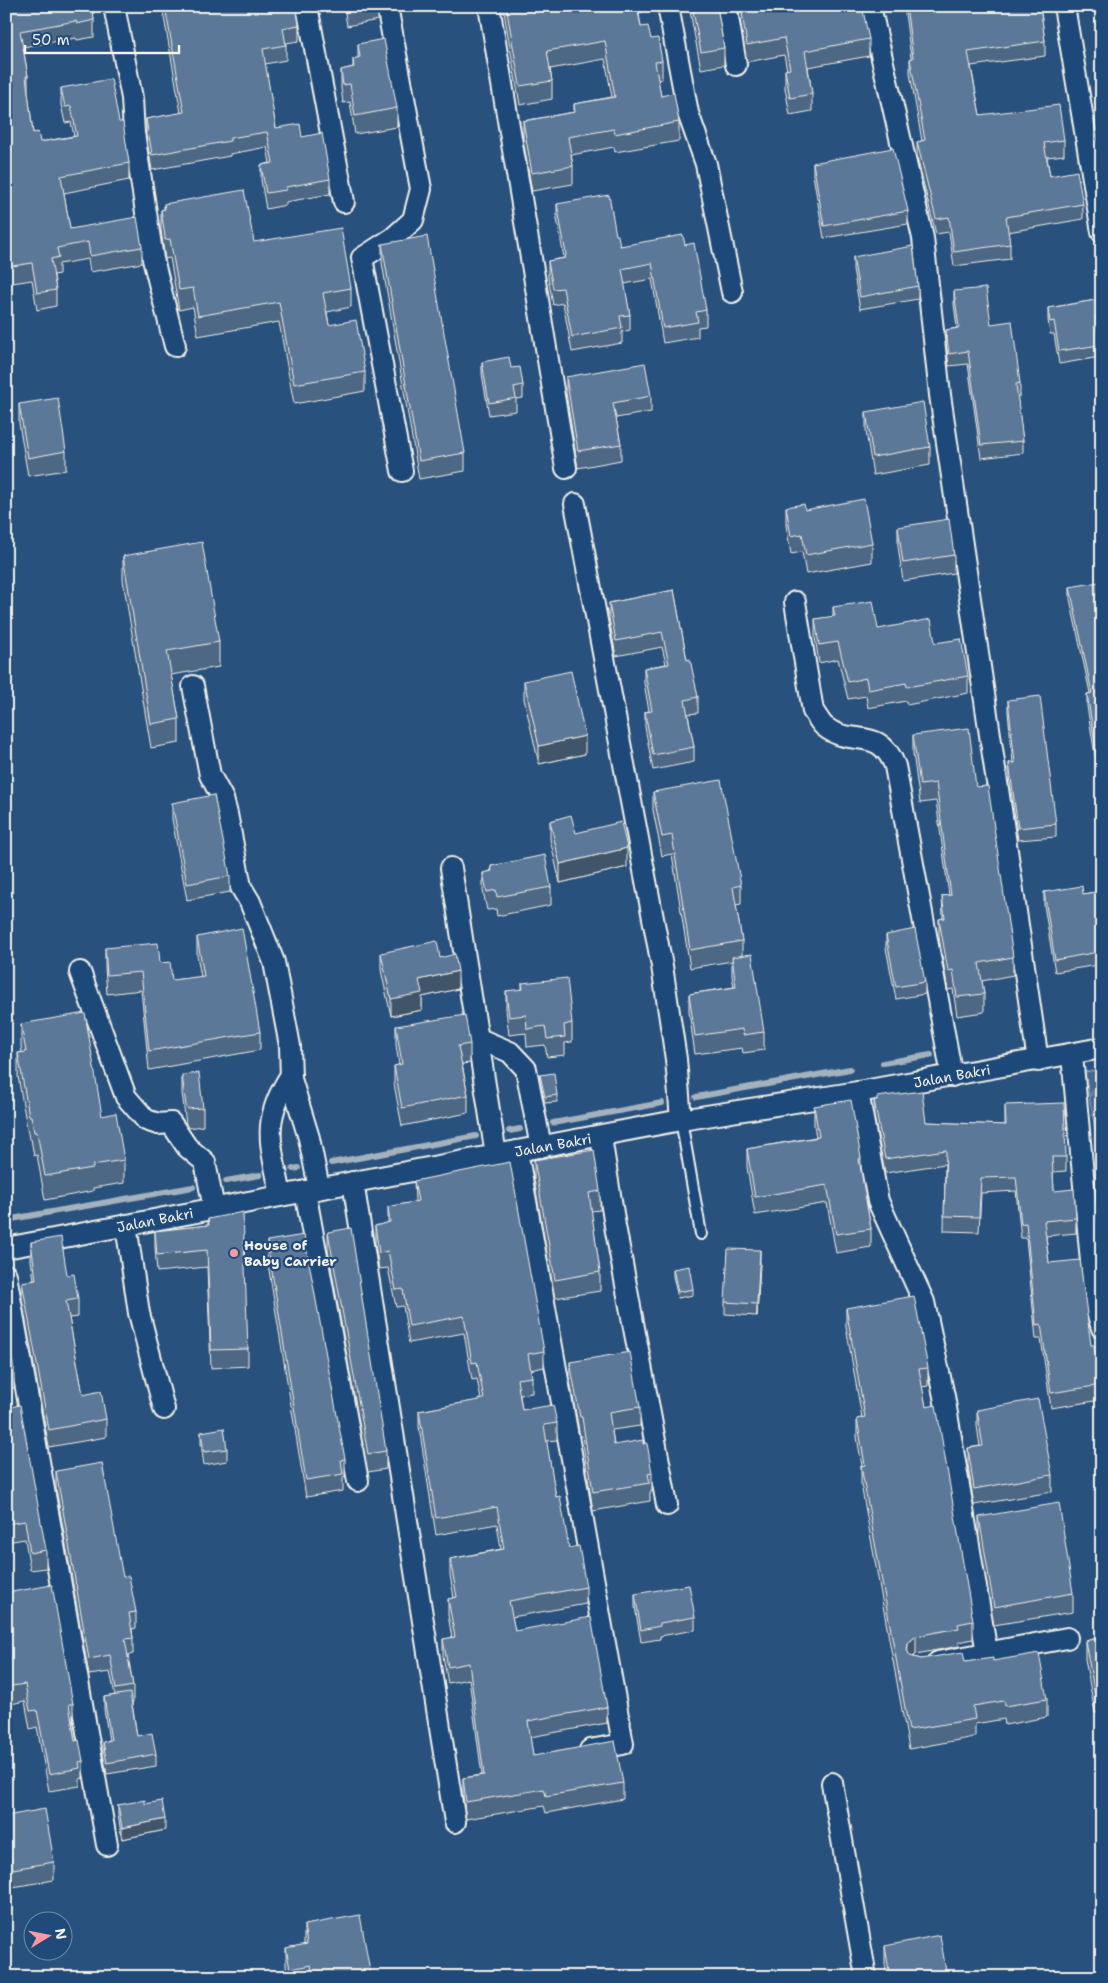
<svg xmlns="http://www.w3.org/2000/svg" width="1108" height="1983" font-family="'Shantell Sans',sans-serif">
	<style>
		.forest { fill: url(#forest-firs); stroke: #9cacbb }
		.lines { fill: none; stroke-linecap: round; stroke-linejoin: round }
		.stream { stroke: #a4b2be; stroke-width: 6 }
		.lane-casing { stroke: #f4f1e8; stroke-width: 14 }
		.street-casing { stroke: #f4f1e8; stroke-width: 24 }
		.lane { stroke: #1f4a7a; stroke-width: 10 }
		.street { stroke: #1f4a7a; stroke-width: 20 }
		.wall { fill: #4e6784; stroke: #f4f1e8 }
		.shaded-wall { fill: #40546b; stroke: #f4f1e8 }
		.building { fill: #5b7899; stroke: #f4f1e8 }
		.poi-dot { fill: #ff9aa2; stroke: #1f4a7a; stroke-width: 2 }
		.labels { text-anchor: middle; stroke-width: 4.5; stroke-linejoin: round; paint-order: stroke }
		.street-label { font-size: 14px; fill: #f4f1e8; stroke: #1f4a7a }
		.poi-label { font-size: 14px; font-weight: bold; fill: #f4f1e8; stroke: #1f4a7a; text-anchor: start }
	</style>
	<defs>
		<pattern id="forest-firs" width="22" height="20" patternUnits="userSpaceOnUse" patternTransform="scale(1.25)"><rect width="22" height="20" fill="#45688e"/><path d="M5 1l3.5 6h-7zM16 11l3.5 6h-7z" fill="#607e9e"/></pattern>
	</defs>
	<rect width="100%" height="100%" fill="#28517e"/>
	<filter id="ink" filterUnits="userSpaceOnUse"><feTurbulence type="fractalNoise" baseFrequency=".02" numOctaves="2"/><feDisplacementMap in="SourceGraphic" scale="10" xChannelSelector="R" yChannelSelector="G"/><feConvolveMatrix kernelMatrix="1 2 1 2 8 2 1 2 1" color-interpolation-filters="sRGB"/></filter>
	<g filter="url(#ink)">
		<path class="forest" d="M1102,1069V1170L1085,1072Z"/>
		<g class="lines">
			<g class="stream">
				<path d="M883,1063L931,1055"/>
				<path d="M696,1097L850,1069"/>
				<path d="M553,1123L662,1103"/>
				<path d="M509,1131L520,1129"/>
				<path d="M331,1163L476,1136"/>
				<path d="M293,1169L298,1168"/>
				<path d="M226,1181L260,1175"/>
				<path d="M6,1220L193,1187"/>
			</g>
			<defs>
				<path id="lane" d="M681,1120L701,1234"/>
				<g id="street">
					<path d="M114,6L132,98L134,133L153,259L175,346"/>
					<path d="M307,6L344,202"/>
					<path d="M387,6L421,189L413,220L393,238L362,258L402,471"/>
					<path d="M489,6L566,468"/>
					<path d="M668,6L688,113L706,164L732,292"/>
					<path d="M726,6L736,65"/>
					<path d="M870,6L923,238L940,395L1038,1061"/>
					<path d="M1064,6L1102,232"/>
					<path d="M575,504L662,966L676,1059L681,1120"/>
					<path d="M795,602L813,711C817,716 820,723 825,727C852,748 879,725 895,766L952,1076"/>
					<path d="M193,686L210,775L223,799L227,814L241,887L250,902L274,962L290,1046L291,1079L309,1138L319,1188"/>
					<path d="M451,868L496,1155"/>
					<path d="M80,972L126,1097L146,1120L158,1124L171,1123L187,1147L205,1162L214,1209"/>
					<path d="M477,1038L510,1052L526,1069L541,1147"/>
					<path d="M1072,1055L1095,1305L1102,1328"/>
					<path d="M858,1092L878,1201L924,1302L944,1396L987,1653"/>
					<path d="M601,1137L615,1226L667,1505"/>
					<path d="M517,1151L623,1744L590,1750"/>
					<path d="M353,1182L455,1822"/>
					<path d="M305,1191L358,1481"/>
					<path d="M281,1195C271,1145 260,1122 291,1075"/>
					<path d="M126,1225L139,1313L164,1409"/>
					<path d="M6,1248L681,1120L858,1092L1102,1048"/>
					<path d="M6,1275L107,1845"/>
					<path d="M938,1662L1067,1638"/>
					<path d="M832,1783L866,1977"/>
				</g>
			</defs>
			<use href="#lane" class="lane-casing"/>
			<use href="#street" class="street-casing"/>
			<use href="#lane" class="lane"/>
			<use href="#street" class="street"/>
		</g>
		<g class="wall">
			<path d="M6,6H96V12H93L94,20V37L77,40L76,38L23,47L28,76V92L33,133L40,142L74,136L71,122L65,123L61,105V88L119,122L129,163V180L64,193L70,229L142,247V263L90,272L88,259L59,264V274L54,275L56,290V306L37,310L32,280L6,284Z"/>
			<path d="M162,6H296L299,25V41L286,43V60L265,64L276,128L302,137L330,179V194L286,202V205L266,209L261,180V165L270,163L267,147L230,154V156L152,170L146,134V119L181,113Z"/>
			<path d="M344,6H378V20L347,26Z"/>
			<path d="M503,6H643V12L639,13L641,27L651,39L662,61V79L658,80L661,96L679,122V141L615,152L614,147L571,155L573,166V184L532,191L523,139V121L574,112V104L612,97L605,59L550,69L552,81V99L520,105Z"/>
			<path d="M689,6H717L724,48V65L701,69Z"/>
			<path d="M738,6H849V9L869,39V56L808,67L812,94V111L790,115L785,88V70H787L784,55L747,62Z"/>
			<path d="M904,6H1040L1045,41V56L971,66L980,115L1064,140V155L1047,157L1050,176L1083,204V219L1008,232L1010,244V259L954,266L949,232L936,234L917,157V142L922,141L910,73V59L911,58Z"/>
			<path d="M358,44L397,108V127L355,134L350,102L343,103L341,88V70L353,67V59L358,58Z"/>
			<path d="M813,163L908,211V224L824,238L813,175Z"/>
			<path d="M164,204L254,242L351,288V307L327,312L329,325L365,372V391L294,404L279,322L198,336L193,307L179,310L170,258L165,259L161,230V210L164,209Z"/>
			<path d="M557,204L616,235L620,246L685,245L706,310V326L698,327V337L663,343L652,279L624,284L630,315V330L622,332V343L572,352L563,303L553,305L548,277V261L564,258L557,219Z"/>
			<path d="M382,244L465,453V471L419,479L382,263Z"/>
			<path d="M853,257L918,286V299L860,309L853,269Z"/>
			<path d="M954,291L991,324L1020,383V396H1017L1023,441V453L981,458L968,364L949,366L946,342V330L957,328L954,304Z"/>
			<path d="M1102,299V327L1097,328L1100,345V357L1059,364L1054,334H1050L1048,320V308Z"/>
			<path d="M482,362L511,368L523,385V398L516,399V411L489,415L482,374Z"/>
			<path d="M566,377L651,396V412L616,418L621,444V460L578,468L566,393Z"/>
			<path d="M19,404L66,451V470L28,476L19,423Z"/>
			<path d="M866,412L930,447V465L873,475L866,431Z"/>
			<path d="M786,507L805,510L872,543V562L806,574L802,552L791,554L786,525Z"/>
			<path d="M898,527L954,555V573L903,581L898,546Z"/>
			<path d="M123,556L219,642V667L171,675L179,719V743L151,748L123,580Z"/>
			<path d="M1070,587L1102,596V798L1087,706V694L1090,693L1070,599Z"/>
			<path d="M674,590L687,660L698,697V713L688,714L694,747V762L653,770L645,727V712L649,711L644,683V668L666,664L662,647L616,656L609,618V603Z"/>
			<path d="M833,607L878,629L935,643L968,676V693L907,705L906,701L868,708L866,696L848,699L838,659L819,663L815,637V619L833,617Z"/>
			<path d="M524,681L585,754L539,764L524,699Z"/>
			<path d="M1008,700L1056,824V837L1018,840L1009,776V763H1013L1008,712Z"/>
			<path d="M913,735L976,787L1013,957V975L982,981L984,994V1012L957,1016L953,989L948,990L939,937V919L943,918L942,896L949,895L936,801L920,803L913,753Z"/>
			<path d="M653,792L741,885V904L736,905L742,941V956L764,1032V1050L743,1053L742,1048L695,1054L689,1012V994L734,987L732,976V961L690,968L672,854L662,856L653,810Z"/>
			<path d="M172,803L230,876V892L187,900L172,819Z"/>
			<path d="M550,821L627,867L560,883L550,839Z"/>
			<path d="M491,866L551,887V905L497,916L496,909L487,910L483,891V873L491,871Z"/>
			<path d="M1102,891V971L1099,972L1098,965L1055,972L1044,905V892L1083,894Z"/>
			<path d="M886,935L925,982V994L896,999L886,948Z"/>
			<path d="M197,937L260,1032V1050L149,1070L141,990L107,994L105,967V948L160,963L172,980L201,977L197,955Z"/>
			<path d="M381,953L440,958L458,989L422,997V1010L391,1016L381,970Z"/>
			<path d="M522,983L572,1023V1042L565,1043V1055L547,1057L545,1045L527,1047L526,1033L509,1035L506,1010V991L522,990Z"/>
			<path d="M21,1024L102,1116L124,1160V1183L93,1188V1191L45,1200L37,1155L34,1156L31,1139H29L18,1076V1053L22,1052L21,1047Z"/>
			<path d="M396,1026L470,1044V1063L462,1064L468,1095V1113L402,1126L394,1084V1066L399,1065L396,1045Z"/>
			<path d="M182,1075L203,1108V1126L188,1128L186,1124L182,1093Z"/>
			<path d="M540,1075L557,1095V1102L545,1103L540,1081Z"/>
			<path d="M874,1100L926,1122L1005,1125V1105L1066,1157V1171L1053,1172L1054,1191L1076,1218V1233L1046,1236L1049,1263L1091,1345L1101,1385V1400L1051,1408L1041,1339H1036L1026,1238H1021L1016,1191L981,1193L979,1232L944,1231L945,1164L885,1173L874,1115Z"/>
			<path d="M814,1106L861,1158V1172L871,1229V1247L836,1253L827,1203L755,1215L747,1167V1149L816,1137L814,1125Z"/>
			<path d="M534,1160L600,1191V1210L591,1211L600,1272V1291L555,1298L534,1179Z"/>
			<path d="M414,1181L544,1351V1367L530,1370L532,1377V1393L520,1395L522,1410L557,1423V1440L546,1441L556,1497L569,1548L586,1587V1604L512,1617L515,1631L607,1707V1723L530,1737L533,1756L623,1783V1799L546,1813L544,1806L466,1819L463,1795V1778L482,1775L469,1679L448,1683L443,1656V1639L452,1638L448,1615V1599L454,1598L450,1575V1559L501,1549L497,1524L436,1535L419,1427V1411L481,1400L477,1379L472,1380L464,1333L409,1343L403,1306L396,1307L388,1268L379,1269L375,1243V1226L388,1223V1207L415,1202Z"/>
			<path d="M208,1219L248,1349V1366L211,1368L207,1267L157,1272L155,1248V1231L208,1225Z"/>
			<path d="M328,1232L386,1451V1469L368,1472L328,1250Z"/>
			<path d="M267,1241L345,1459V1476L343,1477V1491L306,1497L267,1258Z"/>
			<path d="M31,1242L67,1275L78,1299V1317L69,1318L83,1395L106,1419V1437L49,1447L22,1299V1282L34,1280L31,1260Z"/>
			<path d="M760,1262L757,1316L725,1314V1302Z"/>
			<path d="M673,1269L693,1289V1295L678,1298L673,1276Z"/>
			<path d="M846,1308L928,1368V1386L922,1387L926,1407L973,1621V1639L959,1642V1646L916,1654L914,1657L921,1659L965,1662L993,1661L1047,1699V1717L1005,1725L1004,1719L975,1724V1737L909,1749L861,1484V1466H862L857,1437V1419L862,1418L846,1327Z"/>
			<path d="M6,1324L14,1370V1388L6,1389Z"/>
			<path d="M570,1362L640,1407V1426L612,1430L614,1445L652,1473V1492H650V1501L593,1511L582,1436H580L570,1380Z"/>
			<path d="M6,1408L46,1550V1568L30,1570L25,1539L6,1542Z"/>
			<path d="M977,1410L1052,1475V1492L974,1505L968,1465V1448L980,1446L977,1426Z"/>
			<path d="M201,1432L227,1449V1461L204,1465L201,1444Z"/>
			<path d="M56,1471L123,1577L136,1612V1628L132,1629L133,1638V1654L128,1655L133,1686V1702L132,1703L137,1736L156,1754V1766L107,1774L103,1754V1742L109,1741L104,1709V1697L115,1695L110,1672L89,1675L56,1488Z"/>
			<path d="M979,1517L1073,1593V1612L994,1625L979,1536Z"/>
			<path d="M6,1593L73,1704V1721H72L75,1741L83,1761V1778L80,1779V1786L49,1791L37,1727L30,1729L25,1701L6,1705Z"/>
			<path d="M635,1594L695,1617V1630L660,1636V1639L641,1642L635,1607Z"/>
			<path d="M1102,1637L1095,1713L1085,1659V1641Z"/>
			<path d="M145,1804L165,1830L122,1839L118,1815V1805Z"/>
			<path d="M6,1816L54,1862V1880L13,1887L6,1849Z"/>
			<path d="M304,1925L371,1977H288L286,1966V1948L304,1945Z"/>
			<path d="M6,1927L7,1932V1949H6Z"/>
			<path d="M885,1946L947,1977H887L885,1964Z"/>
		</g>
		<g class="shaded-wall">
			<path d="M585,736V754L539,764V746Z"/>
			<path d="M627,848V867L560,883V864Z"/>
			<path d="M458,971V989L422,997V1010L391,1016V999L419,980Z"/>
			<path d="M760,1250V1262L757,1316V1304Z"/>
			<path d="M916,1636V1654L908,1662L907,1669L908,1643Z"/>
			<path d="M1102,1693V1712L1095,1713V1695Z"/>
			<path d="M165,1819V1830L122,1839V1828Z"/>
		</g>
		<g class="building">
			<path d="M6,6H92L94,20L77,24L76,21L20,31L28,76H26L33,133L38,132L40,142L77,136L71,106L65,107L61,88L111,79L119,122H123L129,163L61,176L70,229L137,217L142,247L90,256L88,242L57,248L59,257L51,259L56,290L37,293L32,263L6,267Z"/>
			<path d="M165,6H296L299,25L283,28L286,45L263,49L276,128L300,124L302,137L322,133L330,179L286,187V190L266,193L261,165L273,163L267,132L230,138V141L152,155L146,119L184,112Z"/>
			<path d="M506,6H637L641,27L648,26L651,39L658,38L662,61L655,62L661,96L674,93L679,122L615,134L614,129L568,137L573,166L532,173L523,121L575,112L574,104L615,97L605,41L547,51L552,81L520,86Z"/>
			<path d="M692,6H717L724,48L701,52Z"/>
			<path d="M741,6H849V9L862,6L869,39L805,51L812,94L790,98L785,70L790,69L784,38L747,45Z"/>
			<path d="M906,6H1040L1045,41L968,52L980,115L1059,105L1064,140L1044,143L1050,176L1077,171L1083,204L1006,217L1010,244L954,252L949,217L936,219L917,142L925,140L910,59L913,58Z"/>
			<path d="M384,39L397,108L355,116L350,84L343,85L341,70L354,67L353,59L360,57L358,44Z"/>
			<path d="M893,148L908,211L824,226L813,163Z"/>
			<path d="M244,190L254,242L341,228L351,288L323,293L329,325L356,320L365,372L294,384L279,302L198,316L193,288L179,290L170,239L165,240V237L161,210L165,209L164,204Z"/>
			<path d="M609,195L616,235H618L620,246L683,235L685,245L694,243L706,310L696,312L698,322L663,328L652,263L622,269L630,315L620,316L622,328L572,337L563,288L553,289L548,261L565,258L566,254L557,204Z"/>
			<path d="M427,236L465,453L419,461L382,244Z"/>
			<path d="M913,246L918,286L860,297L853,257Z"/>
			<path d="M986,288L991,324L1012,321L1020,383L1016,384L1023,441L981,445L968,351L949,354L946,330L959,328L954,291Z"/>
			<path d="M1102,299V315L1095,316L1100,345L1059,351L1054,321L1050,322L1048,308Z"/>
			<path d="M509,357L511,368L520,367L523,385L514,387L516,398L489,403L482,362Z"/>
			<path d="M645,363L651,396L613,403L621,444L578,451L566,377Z"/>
			<path d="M58,398L66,451L28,458L19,404Z"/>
			<path d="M923,402L930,447L873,457L866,412Z"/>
			<path d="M864,499L872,543L806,555L802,534L791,536L786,507L804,504L805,510Z"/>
			<path d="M949,519L954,555L903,563L898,527Z"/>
			<path d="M202,542L219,642L167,651L179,719L151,724L123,556Z"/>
			<path d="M1099,582L1102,596V785L1087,694L1092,693L1070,587Z"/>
			<path d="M674,590L687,660L690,659L698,697L685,700L694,747L653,755L645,712L652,711L644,668L669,664L662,632L616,641L609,603Z"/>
			<path d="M873,601L878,629L931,619L935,643L961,639L968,676L907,687L906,683L868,690L866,678L848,682L838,642L819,645L815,619L835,616L833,607Z"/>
			<path d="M571,671L585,736L539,746L524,681Z"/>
			<path d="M1040,696L1056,824L1018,828L1009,763H1015L1008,700Z"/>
			<path d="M969,728L976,787L988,786L1013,957L979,963L984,994L957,997L953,970L948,971L939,919L945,918L942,896L951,895L936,783L920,785L913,735Z"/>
			<path d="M721,780L741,885L733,887L742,941L690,950L672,835L662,837L653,792Z"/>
			<path d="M214,795L230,876L187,884L172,803Z"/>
			<path d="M571,815L576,833L621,822L627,848L560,864L550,821Z"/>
			<path d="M545,855L551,887L497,897L496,890L487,892L483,873L492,871L491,866Z"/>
			<path d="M1082,886L1083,894L1102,891V959H1099L1098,952L1055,960L1044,892Z"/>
			<path d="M242,928L260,1032L149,1051L141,972L107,975L105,948L158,943L160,963L170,962L172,980L204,976L197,937Z"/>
			<path d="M915,929L925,982L896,987L886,935Z"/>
			<path d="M437,941L440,958L455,954L458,971L419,980L422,993L391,999L381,953Z"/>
			<path d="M752,954L764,1032L743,1035L742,1029L695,1036L689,994L736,987L732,957Z"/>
			<path d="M567,978L572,1023L564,1025L565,1037L547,1039L545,1026L527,1029L526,1015L509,1017L506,991L523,989L522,983Z"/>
			<path d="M85,1013L102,1116L116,1113L124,1160L93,1165V1168L45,1176L37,1132H34L31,1116H29L18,1053L26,1052L21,1024Z"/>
			<path d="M465,1015L470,1044L458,1046L468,1095L402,1108L394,1066L402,1064L396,1026Z"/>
			<path d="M199,1073L203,1108L188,1109L186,1106L182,1075Z"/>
			<path d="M554,1073L557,1095L545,1097L540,1075Z"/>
			<path d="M922,1091L926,1122L1006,1125L1005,1105L1064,1103L1066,1157H1052L1054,1191L1074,1189L1076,1218L1044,1221L1049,1263L1080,1260L1091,1345H1094L1101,1385L1051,1393L1041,1324L1036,1325L1026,1223L1021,1224L1016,1177L981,1178L979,1217L944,1216L946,1150L885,1159L874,1100H877V1097Z"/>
			<path d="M851,1100L861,1158L859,1159L871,1229L836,1234L827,1185L755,1197L747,1149L819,1137L814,1106Z"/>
			<path d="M594,1150L600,1191L589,1193L600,1272L555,1280L534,1160Z"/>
			<path d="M510,1162L544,1351L528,1354L532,1377L517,1379L522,1410L553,1405L557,1423L544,1425L556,1497L560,1496L569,1548L579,1546L586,1587L509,1601L515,1631L591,1617L607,1707L528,1721L533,1756L615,1741L623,1783L546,1796L544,1789L466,1802L463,1778L484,1775L469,1663L448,1667L443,1639L455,1637L448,1599L457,1597L450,1559L504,1549L497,1507L436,1518L419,1411L484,1399L477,1362L472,1363L464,1316L409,1326L403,1289L396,1290L388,1251L379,1253L375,1226L390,1222L388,1207L418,1201L414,1181Z"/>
			<path d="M243,1212L248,1349L211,1350L207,1250L157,1255L155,1231L209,1225L208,1219Z"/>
			<path d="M351,1228L386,1451L368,1454L328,1232Z"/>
			<path d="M304,1235L345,1459L341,1460L343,1474L306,1480L267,1241Z"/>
			<path d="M61,1237L67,1275L74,1274L78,1299L66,1301L83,1395L101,1391L106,1419L49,1430L22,1282L36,1280L31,1242Z"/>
			<path d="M728,1249L760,1250L757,1304L725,1302Z"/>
			<path d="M689,1266L693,1289L678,1292L673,1269Z"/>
			<path d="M914,1296L928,1368L919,1369L926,1407L936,1405L973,1621L958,1624L959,1628L916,1636L908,1643L907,1650L910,1656L921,1659L963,1652L965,1662L993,1658V1661L1039,1653L1047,1699L1005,1706L1004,1701L973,1706L975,1719L909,1730L861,1466L865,1465L857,1419L865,1417L846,1308Z"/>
			<path d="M6,1324L14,1370L6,1372Z"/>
			<path d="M630,1352L640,1407L609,1412L614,1445L643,1440V1444L647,1443L652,1473L648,1474L650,1483L593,1492L582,1417H580L570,1362Z"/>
			<path d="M1038,1399L1052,1475L974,1489L968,1448L983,1446L977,1410Z"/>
			<path d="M20,1405L46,1550L30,1553L25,1521L6,1524V1408Z"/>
			<path d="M224,1428L227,1449L204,1452L201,1432Z"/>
			<path d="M102,1463L123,1577L129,1576L136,1612L129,1613L133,1638L125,1639L133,1686L116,1689L110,1655L89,1659L56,1471Z"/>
			<path d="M1059,1503L1073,1593L994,1607L979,1517Z"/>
			<path d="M52,1585L73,1704H69L75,1741L79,1740L83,1761L79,1762L80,1768L49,1774L37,1710L30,1711L25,1684L6,1687V1593Z"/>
			<path d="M689,1585L695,1617L660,1623V1626L641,1630L635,1594Z"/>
			<path d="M1102,1637V1693L1095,1695L1085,1641Z"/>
			<path d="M130,1693L137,1736L152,1733L156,1754L107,1763L103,1742L111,1740L104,1697Z"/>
			<path d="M145,1800V1804L162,1801L165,1819L122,1828L118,1805Z"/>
			<path d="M45,1809L54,1862L13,1869L6,1830V1816Z"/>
			<path d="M360,1915L371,1977H313L311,1965L290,1969L286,1948L307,1944L304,1925Z"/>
			<path d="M940,1935L947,1977H890L885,1946Z"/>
			<path d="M6,1954L10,1977H6Z"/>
		</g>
	</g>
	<circle class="poi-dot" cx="234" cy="1253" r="5"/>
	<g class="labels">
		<g class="street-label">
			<text transform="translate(952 1076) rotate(-10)" y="5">Jalan Bakri</text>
			<text transform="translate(553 1145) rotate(-10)" y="5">Jalan Bakri</text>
			<text transform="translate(155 1220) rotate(-11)" y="5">Jalan Bakri</text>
		</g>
		<g class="poi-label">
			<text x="244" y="1250">House of<tspan x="244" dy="16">Baby Carrier</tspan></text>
		</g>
	</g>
	<rect width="1108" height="1983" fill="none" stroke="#1f4a7a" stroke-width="25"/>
	<rect x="12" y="12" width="1083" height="1958" fill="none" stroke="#f4f1e8" stroke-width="2" filter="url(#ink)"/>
	<g transform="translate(48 1936) rotate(80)"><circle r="24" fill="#1f4a7a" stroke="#748da6"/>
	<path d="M0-4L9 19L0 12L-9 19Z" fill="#ff9aa2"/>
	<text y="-8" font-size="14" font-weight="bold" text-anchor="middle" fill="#f4f1e8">N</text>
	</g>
	<path d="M25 45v8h154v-8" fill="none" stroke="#f4f1e8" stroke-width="2.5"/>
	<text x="32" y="45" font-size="15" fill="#f4f1e8" stroke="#1f4a7a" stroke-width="4" paint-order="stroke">50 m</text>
</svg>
